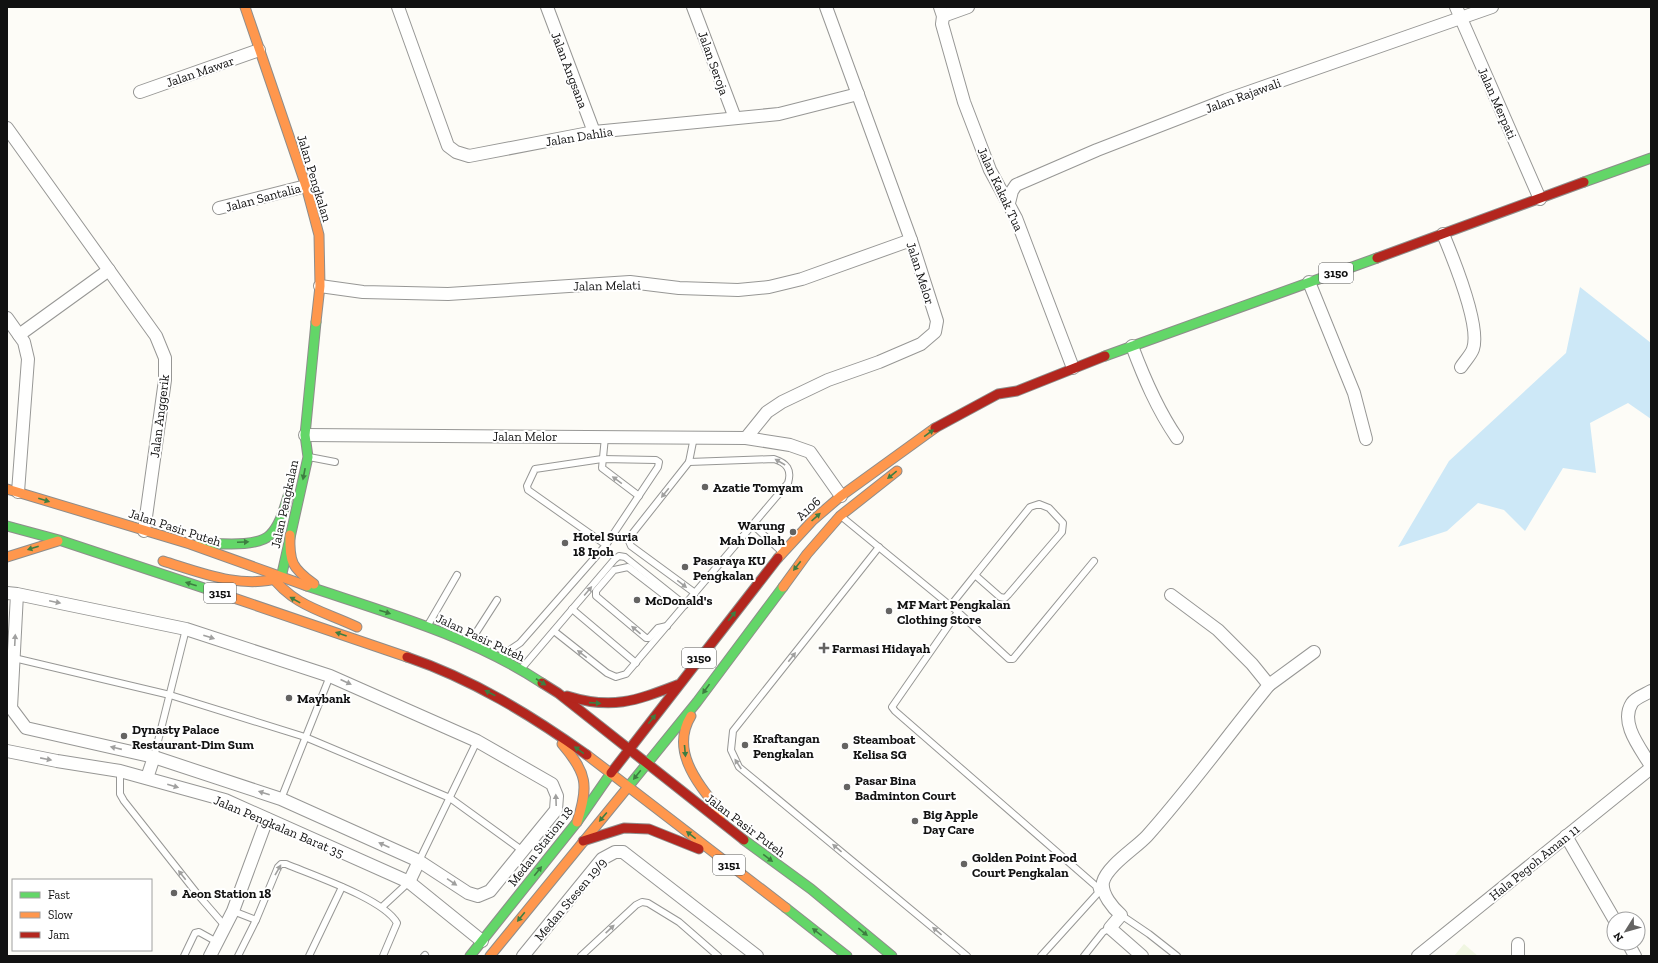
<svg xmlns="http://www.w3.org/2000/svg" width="1658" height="963" font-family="'Zilla Slab',serif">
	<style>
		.pitch { fill: #f0f6e1 }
		.water { fill: #cde8f7 }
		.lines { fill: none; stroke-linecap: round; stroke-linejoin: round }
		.lane-casing { stroke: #979795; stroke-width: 8 }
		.street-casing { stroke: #979795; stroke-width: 14 }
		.fast-casing { stroke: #8e8d8b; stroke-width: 11 }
		.slow-casing { stroke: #8e8d8b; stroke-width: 11 }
		.jam-casing { stroke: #8e8d8b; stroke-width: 11 }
		.lane { stroke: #fffffe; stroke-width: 6 }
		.street { stroke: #fffffe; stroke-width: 12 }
		.fast { stroke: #63d668; stroke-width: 9 }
		.slow { stroke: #ff974d; stroke-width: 9 }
		.jam { stroke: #b3261e; stroke-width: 9 }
		.oneway { fill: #3e7d41 }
		.oneway2 { fill: #a0a09f }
		.poi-dot { fill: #646362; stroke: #fff; stroke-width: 1.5 }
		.labels { text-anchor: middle; stroke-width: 4; stroke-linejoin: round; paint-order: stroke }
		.shield { fill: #fff; stroke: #585858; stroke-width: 1 }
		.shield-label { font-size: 12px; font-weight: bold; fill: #111 }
		.street-label { font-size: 13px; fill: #111; stroke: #fff }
		.poi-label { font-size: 13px; font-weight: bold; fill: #111; stroke: #fff; text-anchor: start }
	</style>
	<rect width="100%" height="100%" fill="#fdfcf7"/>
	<path class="pitch" d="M1464,944L1478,956H1454Z"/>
	<path class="water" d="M1580,287L1651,343V419L1628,403L1590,423L1596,473L1563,468L1525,531L1504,510L1478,503L1447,531L1398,547L1449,461L1566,353Z"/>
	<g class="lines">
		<defs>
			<g id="lane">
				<path d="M605,437L602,468L639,496"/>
				<path d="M694,437L689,462L628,539L631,546L695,593"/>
				<path d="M309,457L335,462"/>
				<path d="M842,517L958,612L892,707L895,711L1096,886L1098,893L1041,956"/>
				<path d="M753,525L781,551"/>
				<path d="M879,547L733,731L731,750L739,767L967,956"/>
				<path d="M951,605L975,575L1000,597L1005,598L1008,595L1062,532L1063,523L1049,508L1039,504L1030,507L975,575"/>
				<path d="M572,609L636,663"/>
				<path d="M958,612L1009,659H1013L1094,561"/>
				<path d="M428,625L457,575"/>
				<path d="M667,626L658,628L649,638H646L596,596V591L614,570L628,567L663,594L671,595"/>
				<path d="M554,631L607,673L616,677L626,674L788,483C792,470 787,463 774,459L689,462"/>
				<path d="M470,642L497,600"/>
				<path d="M501,656L520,643L606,545L658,467L659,462L656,460L602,459L535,469L527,486L528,490L606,545"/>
				<path d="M14,658L170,695L305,737L450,798L523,851"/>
				<path d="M522,668L614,560L619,556L625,557L685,605"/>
				<path d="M154,757L186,629"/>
				<path d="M120,771V794L124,801L199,896L225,926"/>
				<path d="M281,799L330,676"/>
				<path d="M419,861L477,741"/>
				<path d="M382,907L409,882"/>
				<path d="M233,911L256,920"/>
				<path d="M1121,915L1149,934L1177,956"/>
				<path d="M184,956L195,933L199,932L217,942"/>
				<path d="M238,956L256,920L278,867L281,864H286C312,875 384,899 397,923L383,956"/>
				<path d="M309,956L342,887"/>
				<path d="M424,956L425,955"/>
				<path d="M581,956L636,905L642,902L648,903L679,922L718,956"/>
				<path d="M1084,956L1103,932L1110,928"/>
			</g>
			<g id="street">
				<path d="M398,7L448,146L456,152L469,156L594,132L779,114L858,94"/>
				<path d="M547,7L594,132"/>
				<path d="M693,7L735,118"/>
				<path d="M940,7L943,16L942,24L964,102L990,170L1016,218L1073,368"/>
				<path d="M1456,7L1540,199"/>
				<path d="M943,16L968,7"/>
				<path d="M140,92L259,50"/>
				<path d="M7,128L156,336L165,358V380L144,531"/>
				<path d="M1009,203L1012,191L1016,185L1097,150L1226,100L1492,7"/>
				<path d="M219,208L306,186"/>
				<path d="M1443,234C1453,258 1481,326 1473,349C1471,355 1464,362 1461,367"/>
				<path d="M1309,282L1354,393L1366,439"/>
				<path d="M320,286L363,292L448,294L630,282L679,288L738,290L769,287L802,279L911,240"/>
				<path d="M7,318L24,342L28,359L18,492"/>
				<path d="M19,335L109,270"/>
				<path d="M1132,346C1144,378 1157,409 1177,438"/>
				<path d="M305,435L746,438L790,445L810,452L841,496"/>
				<path d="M746,438L767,412L782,402L828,380L879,362L921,344L935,332L937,321L911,240L826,7"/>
				<path d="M7,593L17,594L186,629L330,676L477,741L552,784L557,796L556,810L490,891L478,896L468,893L419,861L281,799L154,757L26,728L11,708L17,594"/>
				<path d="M1269,685L1314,652"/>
				<path d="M1651,691C1646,694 1635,698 1632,703C1619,723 1641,749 1651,766"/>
				<path d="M7,751L57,761L120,771L225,800L409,882L482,941"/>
				<path d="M147,778L154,757"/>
				<path d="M1566,836L1614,919"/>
				<path d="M409,882L419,861"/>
				<path d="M1628,943L1635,956"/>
				<path d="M1518,944V956"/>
				<path d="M210,956L233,911L267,819"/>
				<path d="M523,956L602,859L615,852H623L757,956"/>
				<path d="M1142,956L1110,928L1121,915C1113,908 1101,894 1103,882C1107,866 1136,848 1147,836C1190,788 1228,735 1269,685L1252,664L1218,630L1171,595"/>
				<path d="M1418,956L1651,768"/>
			</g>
			<g id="fast">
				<path d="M1584,182L1651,158"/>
				<path d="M1105,356L1377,258"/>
				<path d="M7,526L59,540L225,595"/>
				<path d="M200,543C217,543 257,548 270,535C280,525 284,509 288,496"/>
				<path d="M281,578L308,457L305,435L316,322"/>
				<path d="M307,586C388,613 471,636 542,683"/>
				<path d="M628,787L697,702L783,587"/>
				<path d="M744,840L811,889L892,956"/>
				<path d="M786,908L847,956"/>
				<path d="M470,956L577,822L611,773"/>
			</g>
			<g id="slow">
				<path d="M245,7L306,186L319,235L320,286L316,322"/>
				<path d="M7,489L190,544L307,586"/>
				<path d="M290,535C289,562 292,568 314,584"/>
				<path d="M7,557L58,541"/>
				<path d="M778,558L813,520L841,496L935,428"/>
				<path d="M163,561C202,573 240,589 281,578"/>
				<path d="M270,574C293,606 323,611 357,627"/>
				<path d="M783,587L807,554L840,516L897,471"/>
				<path d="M225,595L407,657"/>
				<path d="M691,716C669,752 700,786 722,814"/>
				<path d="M562,744C587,773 589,785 577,822"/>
				<path d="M587,755L786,908"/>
				<path d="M490,956L628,787"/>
			</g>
			<g id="jam">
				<path d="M1377,258L1584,182"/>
				<path d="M935,428L998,394L1017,391L1105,356"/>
				<path d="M407,657C472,679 531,715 587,755"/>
				<path d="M542,683L558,693L744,840"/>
				<path d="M567,696C612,710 635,701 677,685"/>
				<path d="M611,773L778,558"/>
				<path d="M583,841L624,828L649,829L699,849"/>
			</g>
		</defs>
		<use href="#lane" class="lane-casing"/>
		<use href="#street" class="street-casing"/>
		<use href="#fast" class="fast-casing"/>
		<use href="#slow" class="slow-casing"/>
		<use href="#jam" class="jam-casing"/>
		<use href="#lane" class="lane"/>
		<use href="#street" class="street"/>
		<use href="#fast" class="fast"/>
		<use href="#slow" class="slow"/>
		<use href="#jam" class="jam"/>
	</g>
	<defs><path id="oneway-solid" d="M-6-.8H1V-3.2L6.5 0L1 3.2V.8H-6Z"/></defs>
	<g class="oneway">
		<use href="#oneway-solid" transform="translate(929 433) rotate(-36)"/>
		<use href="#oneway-solid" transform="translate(304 474) rotate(101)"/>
		<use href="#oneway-solid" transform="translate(892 475) rotate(141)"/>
		<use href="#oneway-solid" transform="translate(44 500) rotate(17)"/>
		<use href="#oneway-solid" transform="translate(816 517) rotate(-42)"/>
		<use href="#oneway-solid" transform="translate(243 542) rotate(-2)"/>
		<use href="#oneway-solid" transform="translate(33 548) rotate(162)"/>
		<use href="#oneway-solid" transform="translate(797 566) rotate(128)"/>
		<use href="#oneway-solid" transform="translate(191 584) rotate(-162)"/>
		<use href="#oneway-solid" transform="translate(295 600) rotate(-151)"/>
		<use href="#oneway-solid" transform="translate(385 612) rotate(18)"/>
		<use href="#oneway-solid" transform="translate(732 616) rotate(-52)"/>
		<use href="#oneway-solid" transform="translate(341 634) rotate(-161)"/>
		<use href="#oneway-solid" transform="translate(541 682) rotate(33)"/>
		<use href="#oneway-solid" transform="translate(706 689) rotate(126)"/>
		<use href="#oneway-solid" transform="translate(490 693) rotate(-153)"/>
		<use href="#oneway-solid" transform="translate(595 703) rotate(4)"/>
		<use href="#oneway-solid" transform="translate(652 719) rotate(-52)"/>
		<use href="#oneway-solid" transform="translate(579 750) rotate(-144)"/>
		<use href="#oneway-solid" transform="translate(685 751) rotate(85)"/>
		<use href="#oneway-solid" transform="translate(637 775) rotate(129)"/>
		<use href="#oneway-solid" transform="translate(603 817) rotate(130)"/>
		<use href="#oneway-solid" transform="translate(691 835) rotate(-142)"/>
		<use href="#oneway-solid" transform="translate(768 858) rotate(37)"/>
		<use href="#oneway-solid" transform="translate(538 871) rotate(-51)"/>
		<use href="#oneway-solid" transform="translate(521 917) rotate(129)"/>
		<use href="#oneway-solid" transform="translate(817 932) rotate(-142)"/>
		<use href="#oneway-solid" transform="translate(863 932) rotate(39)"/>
	</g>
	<g class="oneway2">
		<use href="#oneway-solid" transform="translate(780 462) rotate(-150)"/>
		<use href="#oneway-solid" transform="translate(617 480) rotate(-144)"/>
		<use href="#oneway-solid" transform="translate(665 493) rotate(129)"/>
		<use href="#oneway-solid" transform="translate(682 584) rotate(37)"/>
		<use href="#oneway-solid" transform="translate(588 591) rotate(-50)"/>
		<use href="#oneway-solid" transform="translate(55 602) rotate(12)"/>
		<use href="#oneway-solid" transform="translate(636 630) rotate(-140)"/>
		<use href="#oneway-solid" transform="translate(209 637) rotate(18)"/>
		<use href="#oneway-solid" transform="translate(15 640) rotate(-87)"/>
		<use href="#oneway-solid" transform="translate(582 654) rotate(-142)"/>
		<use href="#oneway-solid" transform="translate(792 657) rotate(-52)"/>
		<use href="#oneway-solid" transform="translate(346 682) rotate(24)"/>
		<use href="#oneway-solid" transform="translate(116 748) rotate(-167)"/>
		<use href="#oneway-solid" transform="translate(46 759) rotate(11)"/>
		<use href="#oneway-solid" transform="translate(738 764) rotate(-123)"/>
		<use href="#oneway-solid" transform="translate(173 786) rotate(16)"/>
		<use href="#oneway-solid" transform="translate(264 793) rotate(-162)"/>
		<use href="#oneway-solid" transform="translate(556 800) rotate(-92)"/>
		<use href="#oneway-solid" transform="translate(384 845) rotate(-156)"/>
		<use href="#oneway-solid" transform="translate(837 848) rotate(-140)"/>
		<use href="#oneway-solid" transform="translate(278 870) rotate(-60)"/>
		<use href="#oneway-solid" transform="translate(182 875) rotate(-128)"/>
		<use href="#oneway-solid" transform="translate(452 882) rotate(34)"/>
		<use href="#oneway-solid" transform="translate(610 929) rotate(-43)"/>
		<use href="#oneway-solid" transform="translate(937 931) rotate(-140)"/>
	</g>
	<g class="poi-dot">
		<circle cx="705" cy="487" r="4"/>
		<circle cx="793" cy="532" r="4"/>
		<circle cx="565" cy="543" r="4"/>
		<circle cx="685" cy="567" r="4"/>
		<circle cx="637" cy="600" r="4"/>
		<circle cx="889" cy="611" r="4"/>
		<path d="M822 642h4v4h4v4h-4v4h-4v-4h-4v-4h4z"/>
		<circle cx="289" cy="698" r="4"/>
		<circle cx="124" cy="736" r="4"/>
		<circle cx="745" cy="745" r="4"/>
		<circle cx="845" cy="746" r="4"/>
		<circle cx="847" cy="787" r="4"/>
		<circle cx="915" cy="821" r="4"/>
		<circle cx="964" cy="864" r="4"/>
		<circle cx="174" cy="893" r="4"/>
	</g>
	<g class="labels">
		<g class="shield">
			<rect x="1319" y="263" width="34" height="20" rx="3"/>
			<rect x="204" y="583" width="32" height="20" rx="3"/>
			<rect x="682" y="648" width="34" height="20" rx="3"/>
			<rect x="713" y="855" width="32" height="20" rx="3"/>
		</g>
		<g class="shield-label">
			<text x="1336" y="277">3150</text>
			<text x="220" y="597">3151</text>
			<text x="699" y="662">3150</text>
			<text x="729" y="869">3151</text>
		</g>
		<g class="street-label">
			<text transform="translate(714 63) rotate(70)" y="5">Jalan Seroja</text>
			<text transform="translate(570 70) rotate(69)" y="5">Jalan Angsana</text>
			<text transform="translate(200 71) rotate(-19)" y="5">Jalan Mawar</text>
			<text transform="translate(1243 95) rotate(-20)" y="5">Jalan Rajawali</text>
			<text transform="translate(1498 103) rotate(66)" y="5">Jalan Merpati</text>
			<text transform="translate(579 136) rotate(-9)" y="5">Jalan Dahlia</text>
			<text transform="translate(315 178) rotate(73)" y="5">Jalan Pengkalan</text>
			<text transform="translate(1001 189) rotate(65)" y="5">Jalan Kakak Tua</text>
			<text transform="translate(263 197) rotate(-15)" y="5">Jalan Santalia</text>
			<text transform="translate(921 273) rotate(72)" y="5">Jalan Melor</text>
			<text transform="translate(607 285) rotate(-1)" y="5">Jalan Melati</text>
			<text transform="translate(159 416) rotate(-83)" y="5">Jalan Anggerik</text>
			<text x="525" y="441">Jalan Melor</text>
			<text transform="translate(284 504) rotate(-78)" y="5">Jalan Pengkalan</text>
			<text transform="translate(808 508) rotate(-43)" y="5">A106</text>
			<text transform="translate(175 527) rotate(18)" y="5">Jalan Pasir Puteh</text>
			<text transform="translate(481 637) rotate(25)" y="5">Jalan Pasir Puteh</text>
			<text transform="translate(746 825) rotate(37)" y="5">Jalan Pasir Puteh</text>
			<text transform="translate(279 826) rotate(23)" y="5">Jalan Pengkalan Barat 35</text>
			<text transform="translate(540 846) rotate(-52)" y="5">Medan Station 18</text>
			<text transform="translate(1534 862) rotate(-39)" y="5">Hala Pegoh Aman 11</text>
			<text transform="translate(570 899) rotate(-50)" y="5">Medan Stesen 19/9</text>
		</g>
		<g class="poi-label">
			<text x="713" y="492">Azatie Tomyam</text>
			<text x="785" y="530" text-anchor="end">Warung<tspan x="785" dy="15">Mah Dollah</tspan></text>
			<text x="573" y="541">Hotel Suria<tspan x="573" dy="15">18 Ipoh</tspan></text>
			<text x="693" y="565">Pasaraya KU<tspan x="693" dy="15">Pengkalan</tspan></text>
			<text x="645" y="605">McDonald's</text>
			<text x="897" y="609">MF Mart Pengkalan<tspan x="897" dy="15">Clothing Store</tspan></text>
			<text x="832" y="653">Farmasi Hidayah</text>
			<text x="297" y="703">Maybank</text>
			<text x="132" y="734">Dynasty Palace<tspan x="132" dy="15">Restaurant-Dim Sum</tspan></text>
			<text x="753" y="743">Kraftangan<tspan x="753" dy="15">Pengkalan</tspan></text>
			<text x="853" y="744">Steamboat<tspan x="853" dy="15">Kelisa SG</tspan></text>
			<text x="855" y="785">Pasar Bina<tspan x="855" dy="15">Badminton Court</tspan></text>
			<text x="923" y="819">Big Apple<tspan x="923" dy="15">Day Care</tspan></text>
			<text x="972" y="862">Golden Point Food<tspan x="972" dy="15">Court Pengkalan</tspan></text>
			<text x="182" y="898">Aeon Station 18</text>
		</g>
	</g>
	<rect width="1658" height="963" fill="none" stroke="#111111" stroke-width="16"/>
	<rect x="12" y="879" width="140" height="72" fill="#ffffff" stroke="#a0a0a0"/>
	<rect x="20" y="892" width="20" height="6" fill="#63d668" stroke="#a0a0a0"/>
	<text x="48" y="899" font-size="12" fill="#111111">Fast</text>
	<rect x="20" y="912" width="20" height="6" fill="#ff974d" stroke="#a0a0a0"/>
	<text x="48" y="919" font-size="12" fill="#111111">Slow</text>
	<rect x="20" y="932" width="20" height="6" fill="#b3261e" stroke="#a0a0a0"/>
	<text x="48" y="939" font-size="12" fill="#111111">Jam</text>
	<g transform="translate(1626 931) rotate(233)"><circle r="19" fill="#ffffff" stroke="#a0a0a0"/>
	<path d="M0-3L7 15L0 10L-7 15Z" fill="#646362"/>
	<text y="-6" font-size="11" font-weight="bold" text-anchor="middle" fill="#111111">N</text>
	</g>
</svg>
